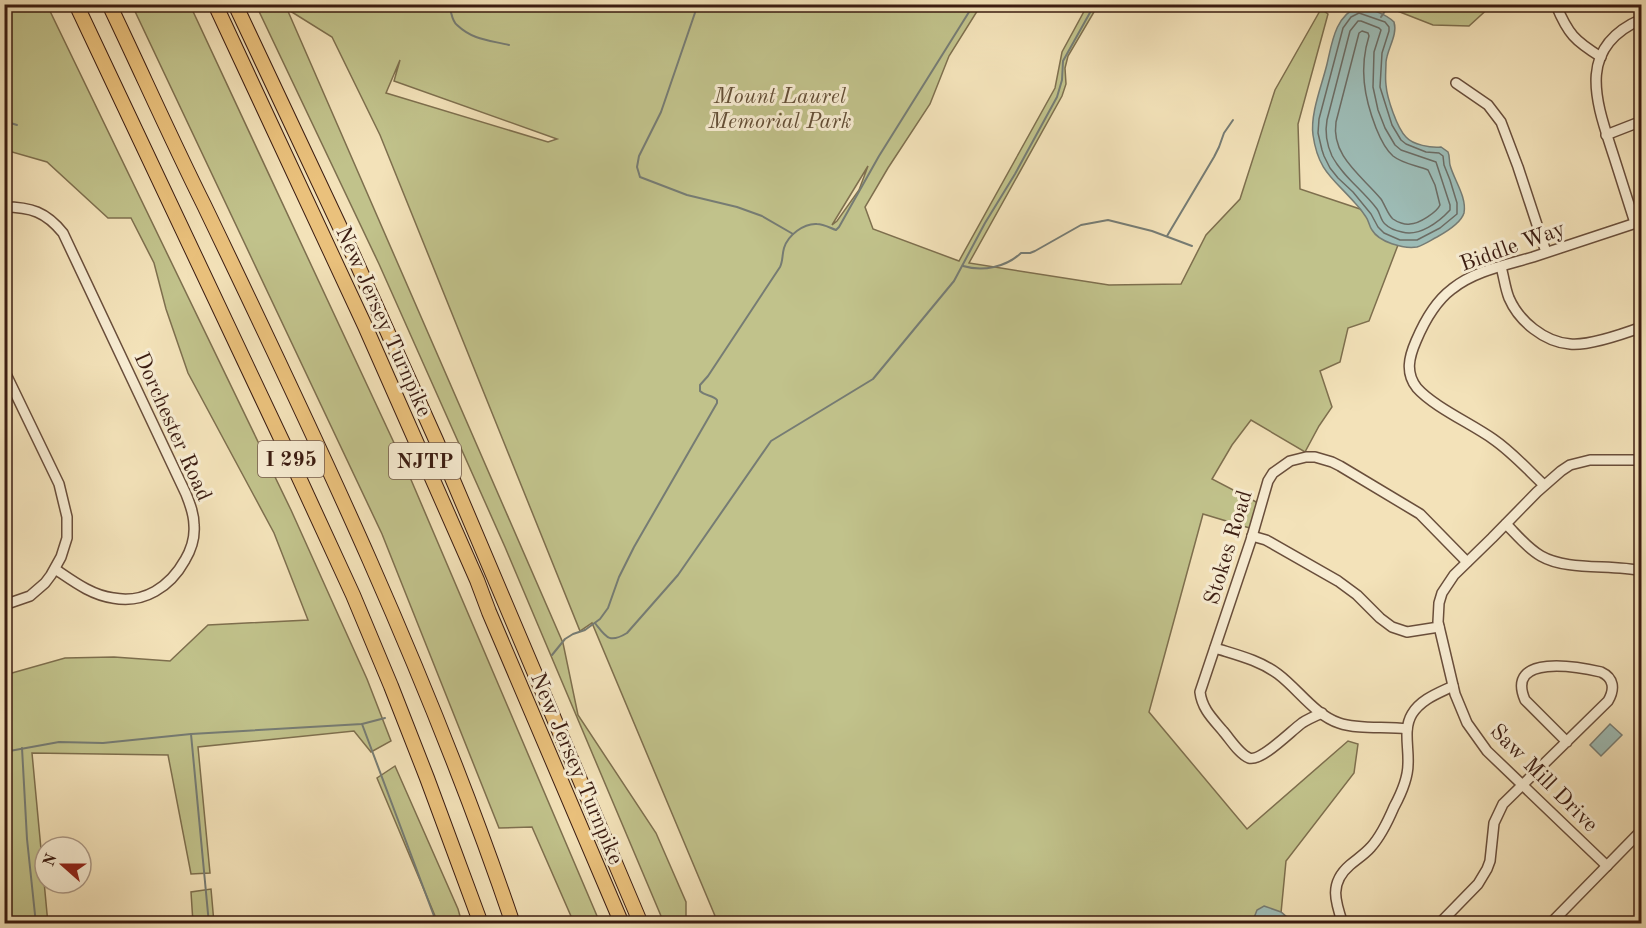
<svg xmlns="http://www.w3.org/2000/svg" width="1646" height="928" font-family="'Old Standard TT',serif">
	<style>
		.green { fill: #c1c28b; stroke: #7e6f4e; stroke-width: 1.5; fill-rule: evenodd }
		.water { fill: #9dbcb6; stroke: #767c74; stroke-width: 1.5 }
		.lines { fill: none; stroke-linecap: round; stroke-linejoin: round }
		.shore { stroke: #6c6c64; stroke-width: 1.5 }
		.stream { stroke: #767c74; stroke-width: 2 }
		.minor-casing { stroke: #694e3b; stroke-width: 12 }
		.highway-casing { stroke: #3b1c11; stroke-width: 16 }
		.minor { stroke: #f7ecd2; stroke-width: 9 }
		.highway { stroke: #eac17c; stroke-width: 14 }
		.labels { text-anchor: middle; stroke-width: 6; stroke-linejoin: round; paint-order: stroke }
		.shield { fill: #f7ecd2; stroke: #735a4b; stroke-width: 1.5 }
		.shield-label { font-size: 21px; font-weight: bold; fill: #3b1c11 }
		.park-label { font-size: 22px; font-style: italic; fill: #634e36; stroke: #f7ecd2 }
		.street-label { font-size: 22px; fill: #3b1c11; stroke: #f7ecd2 }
	</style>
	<rect width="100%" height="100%" fill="#f3e2b9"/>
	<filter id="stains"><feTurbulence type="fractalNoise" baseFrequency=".00333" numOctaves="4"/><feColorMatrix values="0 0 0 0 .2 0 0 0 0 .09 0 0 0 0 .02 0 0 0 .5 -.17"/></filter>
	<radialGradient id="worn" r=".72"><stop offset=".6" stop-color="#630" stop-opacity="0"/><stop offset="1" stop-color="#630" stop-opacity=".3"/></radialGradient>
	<g class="green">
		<path d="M4,5H47L291,510L367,679L391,741L371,752L354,731L198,747L210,873L191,874L168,755L32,753L48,924L8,923L7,918H5V672L12,673L65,658L114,657L170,661L208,625L308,620L274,533L188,373L166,309L154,263L131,218H108L47,162L5,150Z"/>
		<path d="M132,5H190L409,475L600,923H574L532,827L499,828L382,534Z"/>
		<path d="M256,5H981L949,56L930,104L888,168L865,207L873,229L959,261L1055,88L1062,52L1087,6L1095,5L1094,12L1068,56L1065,68L1066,84L1062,96L969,263L1109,285L1181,284L1206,235L1240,199L1275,90L1321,9L1328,14L1298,124L1300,189L1360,209L1398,245L1369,321L1348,328L1340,362L1320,371L1332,407L1319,426L1305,452L1251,420L1232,445L1212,479L1260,504L1253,529L1203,514L1149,712L1247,829L1348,741L1358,744L1354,773L1286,861L1281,913L1292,923H718L592,623L580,631L380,135L332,37L287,9L563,643L578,715L656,833L686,902V923H664L505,547L379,264ZM400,60L394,81L557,139L548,142L386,93ZM868,166L859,190L837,221L832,225Z"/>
		<path d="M1382,5H1492L1469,26L1433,25Z"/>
		<path d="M395,766L458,909L462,923H438L377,778Z"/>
		<path d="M211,889L214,923H193L191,892Z"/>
	</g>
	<g class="water">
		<path d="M1358,7C1369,8 1386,14 1394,22C1398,35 1387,49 1386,62C1386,70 1385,78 1386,85C1387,98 1397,128 1406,137C1413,145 1431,148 1441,147L1448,152C1450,156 1449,161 1450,165C1454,180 1467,197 1464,213C1461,223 1446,232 1437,237C1431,240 1424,245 1417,247C1403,249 1379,242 1372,230C1369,226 1369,221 1366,217C1363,212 1359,207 1355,203C1333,178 1318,171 1313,135C1310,114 1322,85 1327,64C1332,43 1335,16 1358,7Z"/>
		<path d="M1610,724L1622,735L1601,756L1590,745Z"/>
		<path d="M1264,906L1281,912L1294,923H1252L1257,910Z"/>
	</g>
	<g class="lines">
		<g class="shore">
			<path d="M1359,13L1385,22L1389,27V31L1382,53L1380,87L1392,125L1401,140L1406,144L1426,152L1439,153L1443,156L1444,165L1450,180L1457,203V214L1440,228L1417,240H1400L1384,233L1378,227L1371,214L1353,192L1338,178L1330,168L1324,156L1322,150L1318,133L1319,119L1343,28L1351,17Z"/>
			<path d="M1358,21H1361L1379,28L1381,30L1374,52L1373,87L1378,110L1385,128L1395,145L1401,150L1436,162L1450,205V210C1439,222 1419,237 1402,232C1397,231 1389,228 1385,224C1381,221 1380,213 1377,209C1363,190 1343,177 1332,156C1327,145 1325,131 1327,120L1350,31Z"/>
			<path d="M1362,31L1368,33L1369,36C1359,68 1364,97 1376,128C1380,138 1385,149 1393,156C1403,164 1416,165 1428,170L1435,185L1440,205C1437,212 1419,224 1410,224C1405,225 1397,222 1393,219C1388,215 1385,205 1381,199C1361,175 1331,156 1336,122L1359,33Z"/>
		</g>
		<g class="stream">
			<path d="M448,4C452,11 451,20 457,25C473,40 488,40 509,45"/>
			<path d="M698,4L661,112L639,156L637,167L640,177L687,195L737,207L762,216L793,234"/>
			<path d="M1381,17L1390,4"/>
			<path d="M4,121L17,125"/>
			<path d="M1167,236L1214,157L1219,147L1224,133L1233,120"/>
			<path d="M963,266C983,272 1006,267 1021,253H1030L1035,251L1081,225L1108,220L1152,231L1192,246"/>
			<path d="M595,623C606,637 609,644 627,633L678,575L771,441L873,379L954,281L985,223L1015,174L1057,97L1062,80L1063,61L1092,9"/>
			<path d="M552,655L565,639L573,634L585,630L600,619L608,608L619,577L634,547L717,403V400C713,395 705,396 700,391V385L708,376L780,267C783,261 782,255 784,248C788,235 804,223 817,224C824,224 830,228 836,230L839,227L879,156L974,4"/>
			<path d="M362,724L437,924"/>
			<path d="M191,734L209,924"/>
			<path d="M22,748L27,839L36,924"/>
			<path d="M4,752L59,742L103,743L191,734L362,724L385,718"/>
		</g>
		<defs>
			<g id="minor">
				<path d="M1556,5C1568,34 1575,41 1601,57"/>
				<path d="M1456,83L1488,105L1501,122L1518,167L1546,252"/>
				<path d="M1606,135L1642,121"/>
				<path d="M4,207C31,207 46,212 63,233L186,494C190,504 194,514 194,525C195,537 191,550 185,560C170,587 144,604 113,598C91,595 73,581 55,569"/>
				<path d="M1635,223C1628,201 1621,179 1614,157C1597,104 1574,48 1642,19"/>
				<path d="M1501,267C1504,277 1505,288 1509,298C1519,321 1544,342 1570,344C1589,346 1623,334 1642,327"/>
				<path d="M4,370L59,484L67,517V538L61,557L51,575L45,583L30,596L4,605"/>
				<path d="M1544,485C1528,470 1512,452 1493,439C1472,424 1434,407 1417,388C1405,373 1409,357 1416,341C1424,322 1436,301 1452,289C1474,271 1506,265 1533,257C1569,245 1605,233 1642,221"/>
				<path d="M1506,524C1517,535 1527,548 1541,556C1567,571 1611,564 1642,571"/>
				<path d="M1252,536L1266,540L1338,581L1357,595L1380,618L1392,627L1407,632L1439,627"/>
				<path d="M1215,648C1237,655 1259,660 1278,674C1298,689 1315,715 1339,723C1359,730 1386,726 1407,729"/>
				<path d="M1322,713C1315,716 1308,719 1302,723C1291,731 1261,762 1249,758C1239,754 1230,739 1223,731C1213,719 1202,709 1200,692L1251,540L1268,481L1273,473L1290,461L1306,457H1315L1332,462L1340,466L1420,514L1467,562"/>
				<path d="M1607,866L1487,751L1467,723L1455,694L1438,622L1439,603L1442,593L1454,575L1492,538L1537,492L1561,471L1570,465L1590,460H1642"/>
				<path d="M1343,924C1335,901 1329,883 1350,865C1357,859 1365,854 1371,847C1381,836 1388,821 1394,807C1401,794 1408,778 1408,764C1409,747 1403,729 1412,714C1421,699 1439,693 1453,686"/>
				<path d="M1439,924L1478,884L1487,869L1490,861L1494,823L1503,804L1608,701C1615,689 1614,678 1601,672C1579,667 1505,653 1525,700L1567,742"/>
				<path d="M1550,924L1642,830"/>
			</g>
			<g id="highway">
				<path d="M76,4L284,445L353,595L391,686L427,778L481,924"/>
				<path d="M109,4C141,71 171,139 204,205C317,440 429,676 513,924"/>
				<path d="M215,4L365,326L477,580L489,612L622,924"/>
				<path d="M235,4L354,257L436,440L641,924"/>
			</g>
		</defs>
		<use href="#minor" class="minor-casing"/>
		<use href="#highway" class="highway-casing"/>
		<use href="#minor" class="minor"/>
		<use href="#highway" class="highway"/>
	</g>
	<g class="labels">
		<g class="shield">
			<rect x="258" y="441" width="66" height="36" rx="4.5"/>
			<rect x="389" y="443" width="72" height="36" rx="4.5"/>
		</g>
		<g class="shield-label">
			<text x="291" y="466">I 295</text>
			<text x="425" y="468">NJTP</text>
		</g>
		<g class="park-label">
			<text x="780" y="103">Mount Laurel<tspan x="780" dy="25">Memorial Park</tspan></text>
		</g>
		<g class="street-label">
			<text transform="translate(1512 245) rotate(-20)" y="8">Biddle Way</text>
			<text transform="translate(385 321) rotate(66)" y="8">New Jersey Turnpike</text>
			<text transform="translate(174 426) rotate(66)" y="8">Dorchester Road</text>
			<text transform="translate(1227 547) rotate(-73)" y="8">Stokes Road</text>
			<text transform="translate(578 768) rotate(67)" y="8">New Jersey Turnpike</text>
			<text transform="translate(1545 777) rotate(45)" y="8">Saw Mill Drive</text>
		</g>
	</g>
	<rect width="1646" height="928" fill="none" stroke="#f3e2b9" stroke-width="24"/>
	<rect x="6" y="6" width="1634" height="916" fill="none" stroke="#3b1c11" stroke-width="3"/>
	<rect x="12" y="12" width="1622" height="904" fill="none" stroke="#3b1c11" stroke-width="1.5"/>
	<g transform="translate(63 865) rotate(291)"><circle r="28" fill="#f7ecd2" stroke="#ac9985" stroke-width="1.5"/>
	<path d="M0-4.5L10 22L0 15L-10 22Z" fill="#8f2418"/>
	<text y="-9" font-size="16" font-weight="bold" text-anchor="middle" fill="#3b1c11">N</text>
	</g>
	<rect width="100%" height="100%" filter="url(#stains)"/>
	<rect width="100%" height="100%" fill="url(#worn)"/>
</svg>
